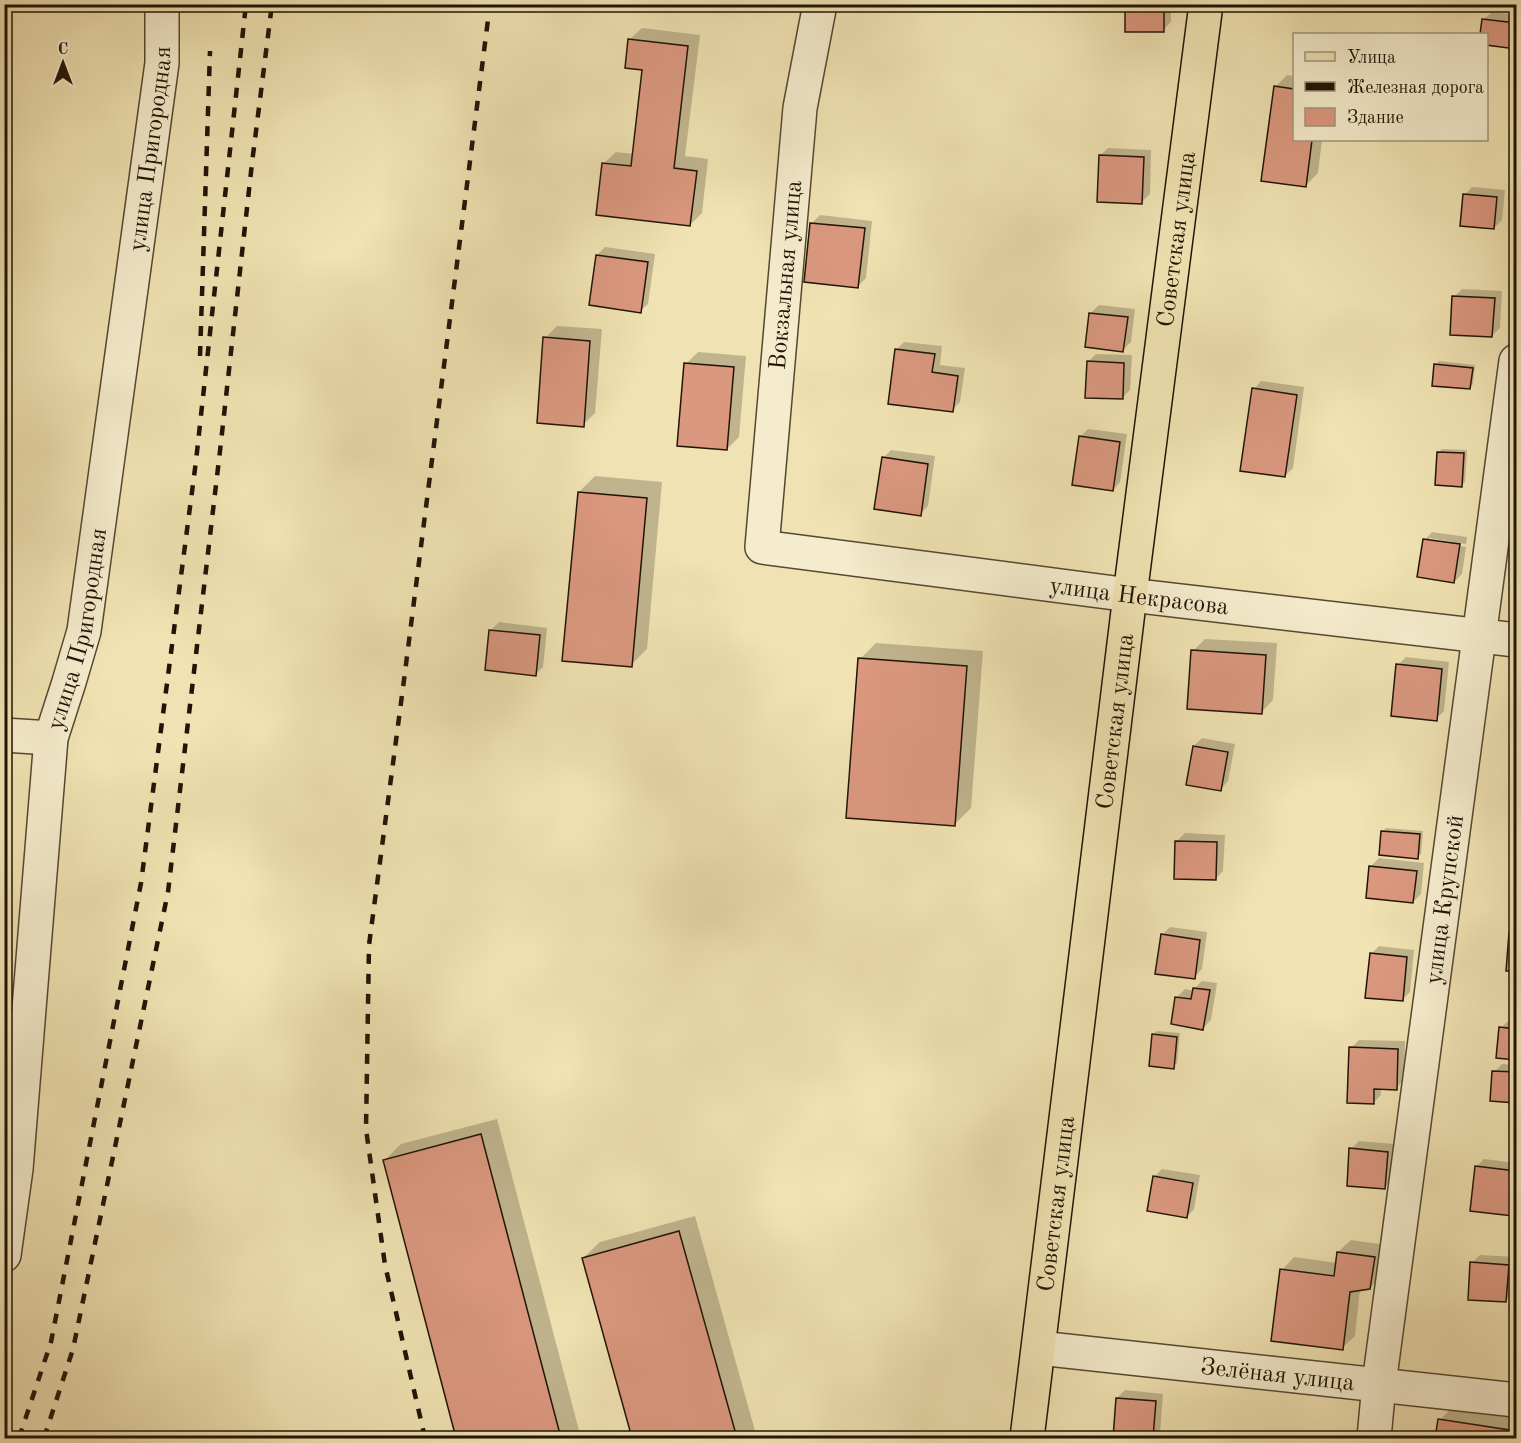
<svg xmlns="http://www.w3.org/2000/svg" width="1521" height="1443" font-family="'Old Standard TT',serif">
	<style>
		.shadow { fill: #0003 }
		.building { fill: #da987f; stroke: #201406; stroke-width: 1.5 }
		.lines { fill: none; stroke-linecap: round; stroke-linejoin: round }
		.minor-casing { stroke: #544831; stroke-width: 36 }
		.major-casing { stroke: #201406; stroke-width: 36 }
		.minor { stroke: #f5eccd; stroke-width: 33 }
		.major { stroke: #f0e2b2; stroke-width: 33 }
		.rail { stroke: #201406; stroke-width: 4.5; stroke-dasharray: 10 10; stroke-linecap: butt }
		.labels { text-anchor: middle; stroke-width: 6; stroke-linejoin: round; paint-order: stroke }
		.street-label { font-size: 24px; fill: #201406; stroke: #f5eccd }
	</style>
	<rect width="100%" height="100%" fill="#f0e2b2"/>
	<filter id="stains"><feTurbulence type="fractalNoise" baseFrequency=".00333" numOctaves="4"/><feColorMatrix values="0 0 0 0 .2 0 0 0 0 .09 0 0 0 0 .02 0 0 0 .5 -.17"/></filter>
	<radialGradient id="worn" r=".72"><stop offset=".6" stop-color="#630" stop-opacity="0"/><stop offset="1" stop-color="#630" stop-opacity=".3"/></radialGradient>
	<g class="shadow">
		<path d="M1127,4H1171V22L1163,30Z"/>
		<path d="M1492,12L1516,15V47L1486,43V34H1482L1484,19Z"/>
		<path d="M642,28L700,35L685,156L708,159L702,213L690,225L603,164L616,152L634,154L644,69L629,40Z"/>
		<path d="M1287,75L1294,76V140H1322L1318,173L1305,186L1275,87Z"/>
		<path d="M1108,148L1151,150L1150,194L1142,202L1100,156Z"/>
		<path d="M1472,187L1505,190L1502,220L1494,228L1465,195Z"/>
		<path d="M820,215L872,221L866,278L858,286L812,223Z"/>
		<path d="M605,247L655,254L648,304L640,311L597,255Z"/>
		<path d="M1462,289L1502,291L1500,328L1492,336L1454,297Z"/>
		<path d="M1099,305L1135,309L1131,342L1123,350L1091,313Z"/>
		<path d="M557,326L602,329L595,413L583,425L545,338Z"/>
		<path d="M904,342L942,346L940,365L965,368L960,402L952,410L896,350Z"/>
		<path d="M698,352L746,356L739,437L727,449L686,364Z"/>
		<path d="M1096,354L1132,355L1130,390L1122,398L1088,362Z"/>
		<path d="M1439,361L1475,365L1473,384L1470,388L1436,365Z"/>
		<path d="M1261,381L1304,387L1293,468L1285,476L1254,389Z"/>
		<path d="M1088,429L1127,434L1120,482L1113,490L1080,437Z"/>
		<path d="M1442,449L1467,450L1465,482L1461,485L1438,453Z"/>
		<path d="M891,450L935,456L928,506L920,514L883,458Z"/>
		<path d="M595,476L662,482L647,649L631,665L579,492Z"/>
		<path d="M1432,532L1467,537L1466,544L1429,538V541L1466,547L1462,574L1454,582L1425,540Z"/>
		<path d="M499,622L547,628L543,667L535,675L491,630Z"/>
		<path d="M1205,639L1277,643L1273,700L1261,713L1193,651Z"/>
		<path d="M876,643L983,651L971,808L955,824L860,659Z"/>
		<path d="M1406,657L1449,662L1444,711L1436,719L1398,665Z"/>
		<path d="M1202,738L1235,744L1228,781L1221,789L1194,746Z"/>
		<path d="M1386,828L1423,831L1421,854L1417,857L1383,831Z"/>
		<path d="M1185,833L1225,835L1223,871L1215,879L1177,841Z"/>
		<path d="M1379,858L1424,863L1421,894L1413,902L1371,866Z"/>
		<path d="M1170,927L1207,932L1202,969L1194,977L1162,935Z"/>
		<path d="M1516,927V970L1507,969L1510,933Z"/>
		<path d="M1379,946L1414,950L1410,992L1402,1000L1371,954Z"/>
		<path d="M1202,981L1217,983L1211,1020L1203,1028L1177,997L1185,989L1194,991V989Z"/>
		<path d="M1509,1020L1516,1021V1059L1498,1057L1501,1028Z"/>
		<path d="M1157,1031L1180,1033L1177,1063L1173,1067L1154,1034Z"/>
		<path d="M1359,1040L1405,1041L1404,1080L1396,1088H1381V1095L1373,1103L1351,1048Z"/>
		<path d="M1502,1064L1516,1065V1101L1492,1100L1494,1072Z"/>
		<path d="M497,1119L581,1438H457L385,1160L401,1144Z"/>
		<path d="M1359,1141L1395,1144L1392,1180L1384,1188L1351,1149Z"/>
		<path d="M1484,1159L1516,1163V1210L1513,1214L1476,1167Z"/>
		<path d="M1162,1169L1200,1175L1194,1209L1187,1217L1154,1177Z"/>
		<path d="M695,1216L757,1438H634L583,1258L600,1242Z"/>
		<path d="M1351,1240L1386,1245L1382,1276L1370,1288L1360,1289L1355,1336L1342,1348L1282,1270L1294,1257L1337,1263L1338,1252Z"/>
		<path d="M1480,1255L1516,1257L1514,1293L1506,1301L1472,1263Z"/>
		<path d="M1125,1390L1163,1394L1160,1434L1155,1438H1114L1117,1398Z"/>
		<path d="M1452,1407L1516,1417V1438H1437L1440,1420Z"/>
	</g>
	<g class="building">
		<rect x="1125" y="4" width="39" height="28"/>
		<path d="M1482,19L1516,23V49L1486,45V34H1480Z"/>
		<path d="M628,39L688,46L674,168L697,171L690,226L596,215L602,163L631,166L642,70L625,68Z"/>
		<path d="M1274,86L1294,89V140H1312L1306,187L1261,181Z"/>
		<path d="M1099,155L1144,157L1142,204L1097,202Z"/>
		<path d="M1463,194L1497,197L1494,229L1460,226Z"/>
		<path d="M810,223L865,228L858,288L804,282Z"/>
		<path d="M596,255L648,262L641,313L589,305Z"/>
		<path d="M1452,296L1495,298L1492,337L1450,335Z"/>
		<path d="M1089,313L1128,317L1123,352L1085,347Z"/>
		<path d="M543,337L590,341L584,427L537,423Z"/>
		<path d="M895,349L935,354L932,372L958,376L953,412L888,404Z"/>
		<path d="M1087,361L1124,363L1123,399L1085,398Z"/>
		<path d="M684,363L734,367L727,450L677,446Z"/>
		<path d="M1434,364L1473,368L1470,389L1432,386Z"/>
		<path d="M1252,388L1297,395L1285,477L1240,471Z"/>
		<path d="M1079,436L1120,442L1113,491L1072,485Z"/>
		<path d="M1437,452L1464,453L1462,487L1435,485Z"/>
		<path d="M882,457L928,464L921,516L874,509Z"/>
		<path d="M578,492L647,498L632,667L562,661Z"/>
		<path d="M1423,539L1460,544L1454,583L1417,577Z"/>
		<path d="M489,630L540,635L536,676L485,670Z"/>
		<path d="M1191,650L1266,655L1262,714L1187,709Z"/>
		<path d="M858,658L967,666L955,826L846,818Z"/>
		<path d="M1396,664L1442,669L1437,721L1391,716Z"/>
		<path d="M1193,746L1228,752L1221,791L1186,785Z"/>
		<path d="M1381,831L1420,834L1418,859L1379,855Z"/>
		<path d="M1175,841L1217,842L1216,880L1174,879Z"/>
		<path d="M1369,866L1417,871L1413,903L1366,898Z"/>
		<path d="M1509,933H1516V971H1506Z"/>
		<path d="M1161,934L1200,940L1195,979L1155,974Z"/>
		<path d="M1370,953L1407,957L1403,1001L1365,998Z"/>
		<path d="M1193,988L1210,990L1203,1030L1171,1024L1175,997L1191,999Z"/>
		<path d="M1499,1027L1516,1029V1060L1496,1058Z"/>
		<path d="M1152,1034L1177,1037L1174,1069L1149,1066Z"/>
		<path d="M1349,1047L1398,1049L1397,1090L1374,1089V1104L1347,1103Z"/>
		<path d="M1492,1071L1516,1072V1103L1490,1101Z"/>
		<path d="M481,1134L561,1438H456L383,1160Z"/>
		<path d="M1349,1148L1388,1152L1385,1189L1347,1186Z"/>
		<path d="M1475,1166L1516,1171L1513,1216L1470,1211Z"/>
		<path d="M1153,1176L1193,1183L1187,1218L1147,1211Z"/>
		<path d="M679,1231L737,1438H632L582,1258Z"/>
		<path d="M1337,1252L1375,1257L1370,1289L1350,1292L1343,1350L1271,1341L1280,1269L1334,1276Z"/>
		<path d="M1470,1262L1509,1265L1506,1302L1468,1300Z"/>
		<path d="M1116,1398L1156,1401L1153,1438H1113Z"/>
		<path d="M1438,1419L1516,1431V1438H1435Z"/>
	</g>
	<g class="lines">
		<defs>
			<g id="minor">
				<path id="s1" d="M820,4L800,108L762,547L1130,595L1516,640"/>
				<path d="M4,735L51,738"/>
				<path id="s2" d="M4,1255L16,1169L51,738L69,682L84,631L162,63V4"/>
				<path id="s3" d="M1039,1348L1516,1400"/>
				<path id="s4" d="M1374,1438L1379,1384L1516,361"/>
			</g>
			<g id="major">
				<path id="s5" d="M1027,1438L1130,595L1206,4"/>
			</g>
		</defs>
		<use href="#minor" class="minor-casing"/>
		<use href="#major" class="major-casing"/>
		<use href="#minor" class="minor"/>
		<use href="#major" class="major"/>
		<g class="rail">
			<path d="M200,356L210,51"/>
			<path d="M19,1438L51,1342L141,883L196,461L246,4"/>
			<path d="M44,1438L73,1349L168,892L220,451L252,163L272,4"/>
			<path d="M425,1438L385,1265L366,1129L369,945L404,680L490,4"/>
		</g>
	</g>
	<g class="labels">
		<g class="street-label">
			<text dy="8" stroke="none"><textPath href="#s2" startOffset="1118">улица Пригородная</textPath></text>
			<text dy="8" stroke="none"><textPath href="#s5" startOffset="1208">Советская улица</textPath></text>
			<text transform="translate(785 275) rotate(-85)" y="8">Вокзальная улица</text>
			<text dy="8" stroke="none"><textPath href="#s1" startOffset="927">улица Некрасова</textPath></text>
			<text dy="8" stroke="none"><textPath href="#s2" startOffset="632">улица Пригородная</textPath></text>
			<text dy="8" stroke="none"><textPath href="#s5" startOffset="722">Советская улица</textPath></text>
			<text dy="8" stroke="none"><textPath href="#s4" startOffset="543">улица Крупской</textPath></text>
			<text dy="8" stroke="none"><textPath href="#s5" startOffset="236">Советская улица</textPath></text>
			<text dy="8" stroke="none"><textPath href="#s3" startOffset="240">Зелёная улица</textPath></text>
		</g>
	</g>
	<rect width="1521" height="1443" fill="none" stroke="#f0e2b2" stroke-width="24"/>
	<rect x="6" y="6" width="1509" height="1431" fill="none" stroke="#201406" stroke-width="3"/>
	<rect x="12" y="12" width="1497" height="1419" fill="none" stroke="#201406" stroke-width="1.5"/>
	<rect x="1293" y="33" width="195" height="108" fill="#f5eccd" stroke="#a0967d" stroke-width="1.5"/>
	<rect x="1305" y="52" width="30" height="9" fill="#f0e2b2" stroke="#a0967d" stroke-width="1.5"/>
	<text x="1347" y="63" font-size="18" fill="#201406">Улица</text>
	<rect x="1305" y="82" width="30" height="9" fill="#201406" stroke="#a0967d" stroke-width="1.5"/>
	<text x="1347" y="93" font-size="18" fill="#201406">Железная дорога</text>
	<rect x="1305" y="108" width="30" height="18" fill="#da987f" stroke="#a0967d" stroke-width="1.5"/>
	<text x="1347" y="123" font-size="18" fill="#201406">Здание</text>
	<g transform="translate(63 63)" stroke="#f5eccd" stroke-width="4.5" paint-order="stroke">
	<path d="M0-4.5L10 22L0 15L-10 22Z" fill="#201406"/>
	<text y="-9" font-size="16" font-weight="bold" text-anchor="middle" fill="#201406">С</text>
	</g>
	<rect width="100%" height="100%" filter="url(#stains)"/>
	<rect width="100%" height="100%" fill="url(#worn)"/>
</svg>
